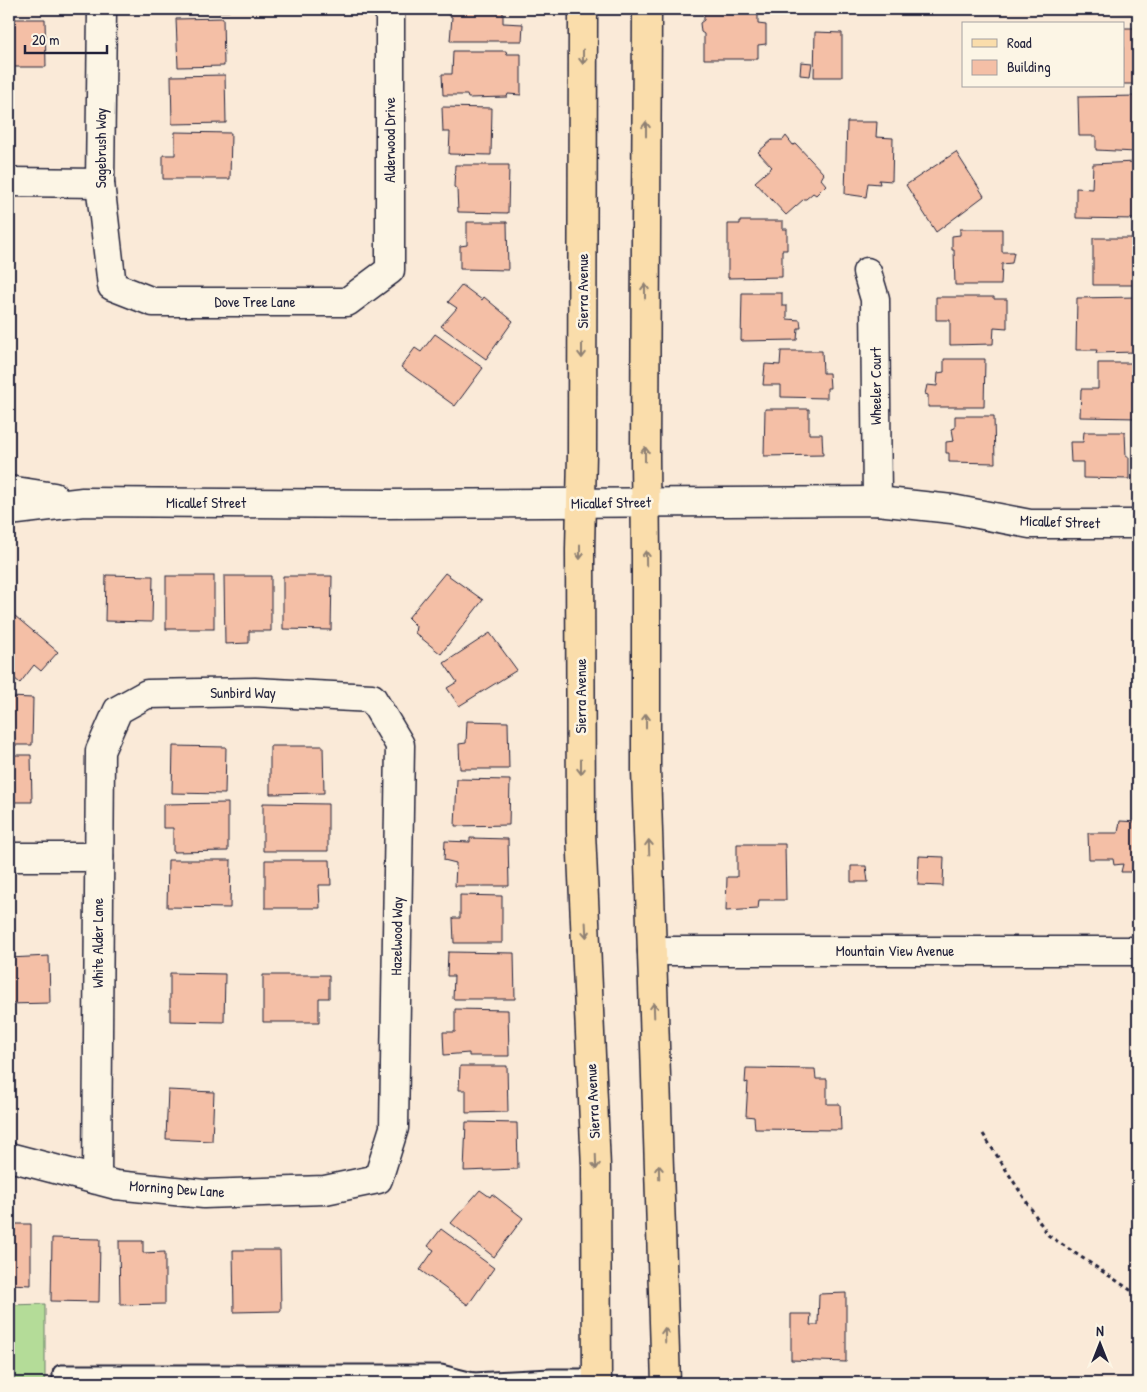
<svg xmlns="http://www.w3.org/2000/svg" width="1147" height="1392" font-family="'Patrick Hand',sans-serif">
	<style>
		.green { fill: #b4dc98; stroke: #6b7f6a }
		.building { fill: #f4bfa6; stroke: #22223b }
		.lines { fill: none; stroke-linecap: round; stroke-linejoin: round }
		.lane-casing { stroke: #22223b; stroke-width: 19 }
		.street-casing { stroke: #22223b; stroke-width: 31 }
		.primary-casing { stroke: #22223b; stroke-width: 31 }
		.path { stroke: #22223b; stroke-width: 3; stroke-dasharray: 4 4; stroke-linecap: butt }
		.lane { stroke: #fcf5e5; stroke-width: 15 }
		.street { stroke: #fcf5e5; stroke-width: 28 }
		.primary { stroke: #faddab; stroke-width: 28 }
		.oneway { stroke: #8e8073 }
		.labels { text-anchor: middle; stroke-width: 5; stroke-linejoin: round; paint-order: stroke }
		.street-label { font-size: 15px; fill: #22223b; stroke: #fcf5e5 }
	</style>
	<rect width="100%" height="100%" fill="#faead8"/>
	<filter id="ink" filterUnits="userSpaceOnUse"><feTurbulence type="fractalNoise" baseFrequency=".02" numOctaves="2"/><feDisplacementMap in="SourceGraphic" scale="10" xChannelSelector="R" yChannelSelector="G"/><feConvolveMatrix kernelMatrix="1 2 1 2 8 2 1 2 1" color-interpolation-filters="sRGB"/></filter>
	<g filter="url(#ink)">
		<path class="green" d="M45,1304V1383H18L12,1376L9,1375V1305Z"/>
		<g class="building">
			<rect x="174" y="9" width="55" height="2"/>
			<path d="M448,9H503V23L523,24L522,41H450L452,17L448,15Z"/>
			<path d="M704,9H758V24L766,25V44L758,45V59H704V34L701,32L700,23L704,20Z"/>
			<path d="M1076,9H1131V12L1076,11Z"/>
			<path d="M223,18L224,66L178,67L176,19Z"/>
			<path d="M9,19H45L46,67H9Z"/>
			<rect x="1123" y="28" width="15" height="56"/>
			<path d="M815,32L842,33V77H814Z"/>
			<path d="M453,51H506L507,54H521V95L508,94L507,97L468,98L467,95H443L442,74H452Z"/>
			<path d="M801,62L812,63L810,76L800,75Z"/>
			<path d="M225,75L226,123L172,124L171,76Z"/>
			<path d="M1138,96V138H1136V152L1096,150V136H1079L1078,97Z"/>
			<path d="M442,107L492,108L491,155L449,154L450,132H443Z"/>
			<path d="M847,122H877L876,137L893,138L892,181L879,180L880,184L868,183L866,197L845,194Z"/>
			<path d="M175,132L231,133L230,179H163V155H175Z"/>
			<path d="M786,136L793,145L796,144L824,174L821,179L826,185L816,195L813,193L806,199H804L786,215L755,182L772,167L758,152L772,140H783Z"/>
			<path d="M956,152L984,196L936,232L906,185Z"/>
			<path d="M1135,162V178H1137L1138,192L1134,193V198H1138V212H1136L1135,219L1076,218V188L1092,189L1093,164Z"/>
			<path d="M455,165H509L508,213L458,212L457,189L454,187Z"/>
			<path d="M740,221H783V229H787V250H782V277L728,278V224H740Z"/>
			<path d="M467,222H507L508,270L460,269V246L467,245Z"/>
			<path d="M960,229H1002V252H1014L1012,263L1002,264L1001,285H955L954,250H952V236L960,235Z"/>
			<path d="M1093,238H1134V251H1138V285H1093Z"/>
			<path d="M462,285L482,300L484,297L513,321L486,359L441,326L457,308L448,302Z"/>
			<path d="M742,293H782V306H787V319L800,320L801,328H798L797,340L741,341Z"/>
			<path d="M936,297H994V299H1007V328L994,327L993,344L950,345V320H936Z"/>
			<path d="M1138,297L1137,352L1096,353L1097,350H1076L1077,298Z"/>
			<path d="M435,334L483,368L455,406L401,367L415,348L421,352Z"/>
			<path d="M781,351H822L823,373H829L830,388H827V398L781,397V385H763L765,364L780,365Z"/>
			<path d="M944,359H985L984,407H928V395L925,394L927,385L937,386L938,373L944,372Z"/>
			<path d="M1098,363H1138V418L1080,417L1081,389H1098Z"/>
			<path d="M765,409H809V434H822L823,455L764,456Z"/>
			<path d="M955,416H994L995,463L949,462V453H946V442L954,441L952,429L955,428Z"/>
			<path d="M1084,432H1125L1126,457H1129V479L1083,478V462H1071L1070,442H1083Z"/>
			<path d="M445,573L483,600L441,654L415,633L416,626L408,618Z"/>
			<path d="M106,575L153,576L152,622L105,621Z"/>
			<rect x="166" y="576" width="48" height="53"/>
			<path d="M224,576H271V631H249V643L225,644Z"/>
			<path d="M283,576H332L331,630L283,629Z"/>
			<path d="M9,611L58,652L41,671L34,665L20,683L9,674Z"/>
			<path d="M490,633L517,670L459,706L447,688L457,682L444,663Z"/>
			<path d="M9,697L33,698L32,745H9Z"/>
			<path d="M467,721L508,722L509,769H460L459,744L466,743Z"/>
			<path d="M173,746L226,747L225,794L172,793Z"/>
			<path d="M270,746H323L324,793L270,794Z"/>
			<path d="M9,755H31L32,802H9Z"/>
			<path d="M457,779L510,780L509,825L455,826Z"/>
			<path d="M228,803V851L173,852V828H163V804Z"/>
			<path d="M263,803L328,804V851H263Z"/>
			<path d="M1120,821L1138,822V872H1121L1123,864L1114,865L1113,859H1089L1088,833H1118Z"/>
			<path d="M470,838L508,839L509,886H455L456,863L444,860L445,841L470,842Z"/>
			<path d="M737,844H785L786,900H759L758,909L726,911L727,877H737Z"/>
			<path d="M919,856L944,857L943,886L918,885Z"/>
			<path d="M168,860H231L230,908L167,907Z"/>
			<path d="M265,860H330L331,885H319L320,908H265Z"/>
			<path d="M851,866H866L868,882H851Z"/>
			<path d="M460,895L502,896V943H454L453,918H460Z"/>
			<path d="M448,952L514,953L515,999H453L454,976H447Z"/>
			<path d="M49,956L50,1003L9,1004V958Z"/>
			<path d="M170,973L225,974L224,1022L170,1021Z"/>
			<path d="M263,975H329V998H319V1022H263Z"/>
			<path d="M455,1009L508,1010L509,1056H469V1053L444,1055L443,1032H455Z"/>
			<path d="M460,1066H507L508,1112L466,1113V1090H459Z"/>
			<path d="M746,1068L815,1069L816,1079H827V1104H840L841,1130L755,1129L754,1117L746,1116L748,1082L745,1083Z"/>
			<path d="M168,1090L214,1092L212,1141L166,1139Z"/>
			<path d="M466,1122L517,1123L518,1169L464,1171Z"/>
			<path d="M480,1190L490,1197L492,1194L523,1218L494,1257L451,1223Z"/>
			<path d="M9,1224H31V1285L9,1284Z"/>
			<path d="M441,1229L494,1268L468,1305L420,1270L434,1250L428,1246Z"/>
			<path d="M52,1238L100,1239L99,1302L51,1301Z"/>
			<path d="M119,1241H143V1253L165,1252V1304L120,1305Z"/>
			<path d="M233,1250H280L281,1311L234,1312Z"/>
			<path d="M846,1293V1362L791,1360V1314H811L810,1325H818L819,1294Z"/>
		</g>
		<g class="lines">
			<defs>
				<g id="lane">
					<path d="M473,1381L551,1377H597"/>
					<path d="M61,1383V1373H441L473,1381L474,1383"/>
				</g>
				<g id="street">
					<path d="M102,9L100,183L112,286L153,302H347L390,270V9"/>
					<path d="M9,182L100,183"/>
					<path d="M867,272L875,299L877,501"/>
					<path d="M9,490L54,497"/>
					<path d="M9,511L83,502L386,504L877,501L952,509L1030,524H1138"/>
					<path d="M9,857H99"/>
					<path d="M652,951H1138"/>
					<path d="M9,1157L116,1185L204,1194L325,1190L378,1179L394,1128L400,745L372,698L255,692L147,694L118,710L100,751L97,1180"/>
				</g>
				<g id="primary">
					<path d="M583,9L582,453L580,550L581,832L596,1167L597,1383"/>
					<path d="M647,9L645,456L646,556V770L666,1383"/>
				</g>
			</defs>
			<use href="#lane" class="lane-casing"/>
			<use href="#street" class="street-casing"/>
			<use href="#primary" class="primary-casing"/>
			<path class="path" d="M983,1134L1048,1235L1138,1295"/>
			<use href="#lane" class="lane"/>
			<use href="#street" class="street"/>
			<use href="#primary" class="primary"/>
		</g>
		<defs><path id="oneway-shaft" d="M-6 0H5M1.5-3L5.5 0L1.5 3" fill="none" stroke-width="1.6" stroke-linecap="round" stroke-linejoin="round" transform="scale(1.25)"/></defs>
		<g class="oneway">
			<use href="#oneway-shaft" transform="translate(583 57) rotate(90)"/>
			<use href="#oneway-shaft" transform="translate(646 129) rotate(-90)"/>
			<use href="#oneway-shaft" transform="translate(645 291) rotate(-90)"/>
			<use href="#oneway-shaft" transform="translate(582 351) rotate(90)"/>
			<use href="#oneway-shaft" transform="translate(645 454) rotate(-90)"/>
			<use href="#oneway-shaft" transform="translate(580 552) rotate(90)"/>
			<use href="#oneway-shaft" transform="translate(646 558) rotate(-91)"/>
			<use href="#oneway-shaft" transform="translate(646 721) rotate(-90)"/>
			<use href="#oneway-shaft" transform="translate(581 767) rotate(90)"/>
			<use href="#oneway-shaft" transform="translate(649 847) rotate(-92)"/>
			<use href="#oneway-shaft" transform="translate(586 930) rotate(87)"/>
			<use href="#oneway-shaft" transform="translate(654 1010) rotate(-92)"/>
			<use href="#oneway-shaft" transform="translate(596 1162) rotate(88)"/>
			<use href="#oneway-shaft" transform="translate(659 1172) rotate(-92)"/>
			<use href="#oneway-shaft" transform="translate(665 1335) rotate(-92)"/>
		</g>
	</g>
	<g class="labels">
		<g class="street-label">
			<text transform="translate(390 140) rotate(-90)" y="5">Alderwood Drive</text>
			<text transform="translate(101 148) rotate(-90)" y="5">Sagebrush Way</text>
			<text transform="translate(583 291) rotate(-90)" y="5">Sierra Avenue</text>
			<text x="255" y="307">Dove Tree Lane</text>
			<text transform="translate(876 386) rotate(-90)" y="5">Wheeler Court</text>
			<text x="206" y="508">Micallef Street</text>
			<text transform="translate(611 503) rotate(-1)" y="5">Micallef Street</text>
			<text transform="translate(1060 522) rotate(2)" y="5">Micallef Street</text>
			<text x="243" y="698">Sunbird Way</text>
			<text transform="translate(581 696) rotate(-90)" y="5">Sierra Avenue</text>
			<text transform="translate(397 936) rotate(-89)" y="5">Hazelwood Way</text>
			<text transform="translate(98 943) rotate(-90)" y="5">White Alder Lane</text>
			<text x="895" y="956">Mountain View Avenue</text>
			<text transform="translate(593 1101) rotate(-93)" y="5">Sierra Avenue</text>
			<text transform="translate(177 1189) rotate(4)" y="5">Morning Dew Lane</text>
		</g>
	</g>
	<rect width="1147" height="1392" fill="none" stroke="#fcf5e5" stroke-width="30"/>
	<rect x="15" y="15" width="1117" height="1362" fill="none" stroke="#22223b" stroke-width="2" filter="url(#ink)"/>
	<rect x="962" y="22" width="162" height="65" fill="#fcf5e5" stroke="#a5a1a1"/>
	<rect x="972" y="39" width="25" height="8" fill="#faddab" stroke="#a5a1a1"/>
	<text x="1007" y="48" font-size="15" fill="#22223b">Road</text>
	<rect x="972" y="60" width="25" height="15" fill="#f4bfa6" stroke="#a5a1a1"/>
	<text x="1007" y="72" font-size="15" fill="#22223b">Building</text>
	<g transform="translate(1100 1344)" stroke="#fcf5e5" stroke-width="4" paint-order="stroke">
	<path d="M0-4L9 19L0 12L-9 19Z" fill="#22223b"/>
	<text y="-8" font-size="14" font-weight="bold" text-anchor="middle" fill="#22223b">N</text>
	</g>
	<path d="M25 45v8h82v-8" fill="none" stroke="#22223b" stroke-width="2.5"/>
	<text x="32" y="45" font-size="15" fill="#22223b" stroke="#fcf5e5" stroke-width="4" paint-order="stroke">20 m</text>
</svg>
